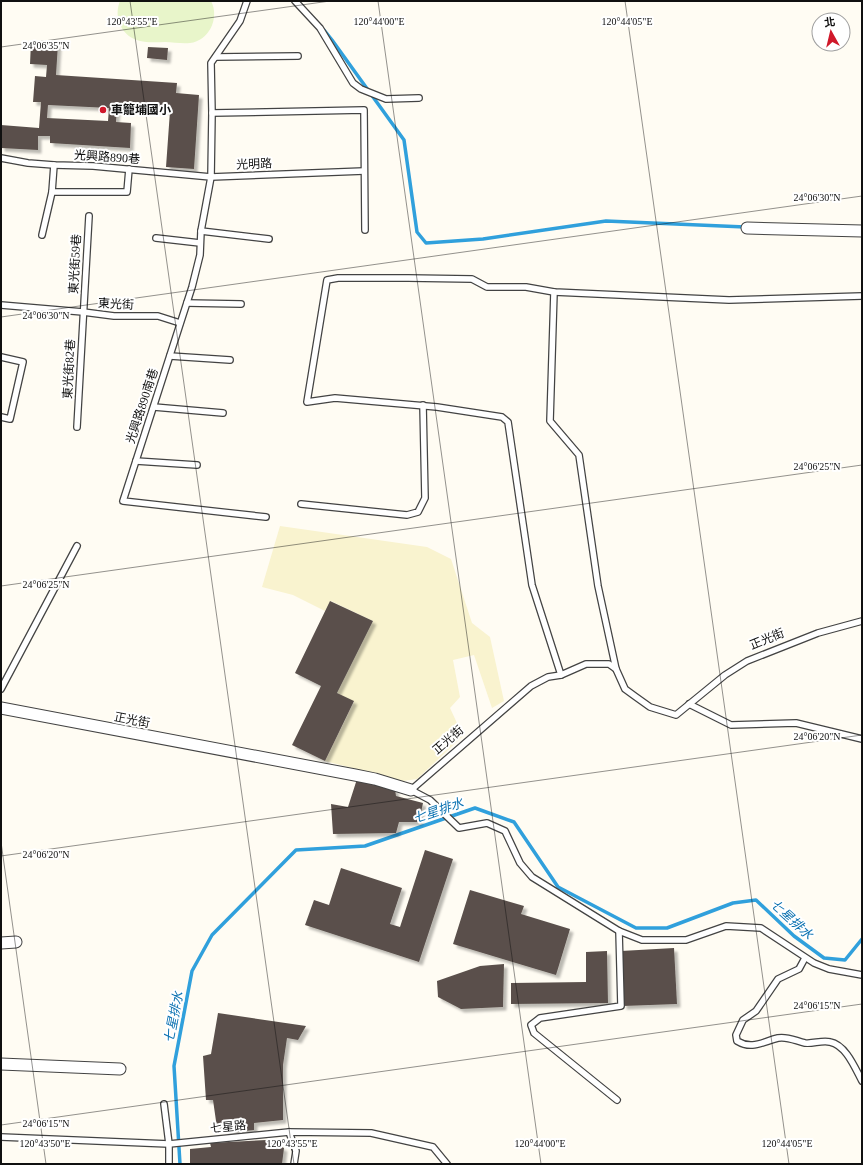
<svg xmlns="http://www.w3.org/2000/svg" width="863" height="1165" font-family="'Times New Roman','Noto Sans TC',serif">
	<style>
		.farmland { fill: #f9f3cf }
		.pitch { fill: #e8f5ca }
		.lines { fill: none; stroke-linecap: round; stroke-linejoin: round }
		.stream { stroke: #30a0dc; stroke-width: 3.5 }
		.building { fill: #5a504b; fill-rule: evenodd; filter: url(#shadow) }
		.lane-casing { stroke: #434343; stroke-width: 8 }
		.street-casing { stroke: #434343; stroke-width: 13 }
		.lane { stroke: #fff; stroke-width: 5.5 }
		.street { stroke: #fff; stroke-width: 11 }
		.ticks { fill: none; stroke: #101010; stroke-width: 1; stroke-opacity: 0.45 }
		.poi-dot { fill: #d0182a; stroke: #fff; stroke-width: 1.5 }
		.labels { text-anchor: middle; stroke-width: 4; stroke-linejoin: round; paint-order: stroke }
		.poi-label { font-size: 12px; font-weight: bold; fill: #101010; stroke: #fff; text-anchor: start }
		.street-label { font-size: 12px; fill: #101010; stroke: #fff }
		.water-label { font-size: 13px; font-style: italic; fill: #0a71b1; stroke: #fff }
		.ticks-label { font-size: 10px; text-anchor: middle; fill: #101010; stroke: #fff; stroke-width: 4; stroke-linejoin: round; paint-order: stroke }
	</style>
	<defs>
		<filter id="shadow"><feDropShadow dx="3.5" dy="3.5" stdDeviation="1" flood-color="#0004"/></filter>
	</defs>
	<rect width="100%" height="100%" fill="#fffcf3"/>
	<path class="farmland" d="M280,526L427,547L451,559L472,623L490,637L504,701L492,708L474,655L453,660L460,697L450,708L463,736L417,779L403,781L325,761L354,702L337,693L373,621L331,601L325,611L293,595L262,587Z"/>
	<path class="pitch" d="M120,1H211C220,18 209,41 190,43C182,44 173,42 165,42C157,42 148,43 140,41C122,37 113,18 120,1Z"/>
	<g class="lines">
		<g class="stream">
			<path d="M324,30L332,40L404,140L417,232L426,243L483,239L606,221L745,227"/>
			<path d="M180,1164L174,1066L192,971L212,935L296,850L365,846L475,808L514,822L558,887L636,928H667L733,903L756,900L794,936L824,958L845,960L862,939"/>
		</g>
	</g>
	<g class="building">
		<path d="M31,42L58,44L56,75L177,83L176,93L199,95L194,169L166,167L170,111L117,107L116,122L131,123L130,148L50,143V136H38V150L1,148V125L39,128L41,102H33L35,76L46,77L47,65L30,64ZM48,105L109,108L108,121L47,118Z"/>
		<path d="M148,47L168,48L167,60L147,58Z"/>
		<path d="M330,601L373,621L337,693L354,701L325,761L292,745L321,686L295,673Z"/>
		<path d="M357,779L395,789L396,796L423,803L419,822H399L396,833L333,834L331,804L348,807Z"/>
		<path d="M425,850L453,859L419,962L305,925L314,900L329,905L341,868L402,888L390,924L400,927Z"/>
		<path d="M470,890L524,906L521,914L570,929L556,975L453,944Z"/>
		<path d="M674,948L677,1004L623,1006L621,951Z"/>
		<path d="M607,951L608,1003L511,1004V983L586,982V952Z"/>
		<path d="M504,964L503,1007L461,1009L438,997L437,981L480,966Z"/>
		<path d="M218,1013L306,1026L298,1040L287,1038L283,1065V1120L254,1123V1130L226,1133L225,1128H217L213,1100H206L203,1056L211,1054Z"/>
		<path d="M266,1140L284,1148L282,1164H190V1149L211,1147L210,1143Z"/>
	</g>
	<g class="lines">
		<defs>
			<g id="lane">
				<path d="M247,1L240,21L211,63L212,113L211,177L364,171"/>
				<path d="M295,1L320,28L353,83L361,89L386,99L419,98"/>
				<path d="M216,57L298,56"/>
				<path d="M212,113L364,110L365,230"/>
				<path d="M1,158L28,163L54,165L93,166L211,177L201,231L200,255L192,287L123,501L266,517"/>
				<path d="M52,192H127L129,169"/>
				<path d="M201,231L269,239"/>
				<path d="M42,235L52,192L54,165"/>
				<path d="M156,238L200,243"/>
				<path d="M554,292L550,421L579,455L598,586L616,669"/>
				<path d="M187,303L241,304"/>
				<path d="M1,305L83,312L114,316H158L180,323"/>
				<path d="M170,356L230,360"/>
				<path d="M1,357L23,362L10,419L1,417"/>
				<path d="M154,407L223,413"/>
				<path d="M77,427L89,216"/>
				<path d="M136,461L197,465"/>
				<path d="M301,504L407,515L418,512L425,498L423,405"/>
				<path d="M862,621L818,633L747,661L725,675L676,715L650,707L636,697L625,689L616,669L609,664H586L561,675L548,677L531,686L411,790L430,800L459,828L487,823L505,831L520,863L532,877L619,931L642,940H686L726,926L761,928L814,963L829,969L862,975"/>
				<path d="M561,675L532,585L508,422L502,417L437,407L335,398L307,402L327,280L338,278H408L472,279L487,287H526L554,292L729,300L862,296"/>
				<path d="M1,689L77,546"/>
				<path d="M689,704L731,725L796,723L862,739"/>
				<path d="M805,958L799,969L778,979L756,1011L743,1020L736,1035L737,1041C752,1050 762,1042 778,1038C787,1036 796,1041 805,1043C813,1044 822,1040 830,1042C846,1045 855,1068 862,1081"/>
				<path d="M617,1100L534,1033L531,1025L540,1018L621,1006L619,931"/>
				<path d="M164,1104L169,1144V1164"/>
				<path d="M289,1132L296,1151L294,1164"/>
				<path d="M1,1137L169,1144L289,1132L371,1133L433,1147L447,1164"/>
			</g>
			<g id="street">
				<path d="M747,228L862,231"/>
				<path d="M1,708L355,775L375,779L411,790"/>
				<path d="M1,943L16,942"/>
				<path d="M1,1064L120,1069"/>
			</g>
		</defs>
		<use href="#lane" class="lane-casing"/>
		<use href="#street" class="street-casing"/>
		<use href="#lane" class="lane"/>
		<use href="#street" class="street"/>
	</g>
	<path class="ticks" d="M130,1L294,1164M378,1L541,1164M625,1L789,1164M1,47L330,1M1,317L862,196M1,586L862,465M1,842L46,1164M1,856L862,735M1,1125L862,1004"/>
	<circle class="poi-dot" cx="103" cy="110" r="4"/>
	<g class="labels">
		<g class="poi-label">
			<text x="111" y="114">車籠埔國小</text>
		</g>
		<g class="street-label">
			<text transform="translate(107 157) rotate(4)" y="4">光興路890巷</text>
			<text transform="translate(254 164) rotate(-2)" y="4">光明路</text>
			<text transform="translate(75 264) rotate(-87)" y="4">東光街59巷</text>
			<text transform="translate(116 304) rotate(3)" y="4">東光街</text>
			<text transform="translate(69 369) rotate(-87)" y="4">東光街82巷</text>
			<text transform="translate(142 406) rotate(-72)" y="4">光興路890南巷</text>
			<text transform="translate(767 639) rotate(-22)" y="4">正光街</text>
			<text transform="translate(132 720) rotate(11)" y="4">正光街</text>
			<text transform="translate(448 740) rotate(-41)" y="4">正光街</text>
			<text transform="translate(228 1127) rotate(-6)" y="4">七星路</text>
		</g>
		<g class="water-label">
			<text transform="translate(438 810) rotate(-19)" y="5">七星排水</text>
			<text transform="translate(792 919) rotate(42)" y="5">七星排水</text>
			<text transform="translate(173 1017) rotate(-79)" y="5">七星排水</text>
		</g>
	</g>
	<g class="ticks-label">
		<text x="132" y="25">120°43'55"E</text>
		<text x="379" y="25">120°44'00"E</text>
		<text x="627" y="25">120°44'05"E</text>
		<text x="46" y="49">24°06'35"N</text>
		<text x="817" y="201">24°06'30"N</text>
		<text x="46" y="319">24°06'30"N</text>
		<text x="817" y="470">24°06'25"N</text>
		<text x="46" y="588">24°06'25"N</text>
		<text x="817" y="740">24°06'20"N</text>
		<text x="46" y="858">24°06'20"N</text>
		<text x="817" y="1009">24°06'15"N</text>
		<text x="46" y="1127">24°06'15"N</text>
		<text x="45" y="1147">120°43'50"E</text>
		<text x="292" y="1147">120°43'55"E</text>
		<text x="540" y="1147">120°44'00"E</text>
		<text x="787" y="1147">120°44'05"E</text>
	</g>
	<rect width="863" height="1165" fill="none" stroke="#101010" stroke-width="4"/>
	<g transform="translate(831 32) rotate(352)"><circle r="19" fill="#ffffff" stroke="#9f9f9f"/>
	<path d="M0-3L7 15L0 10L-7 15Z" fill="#d0182a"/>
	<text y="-6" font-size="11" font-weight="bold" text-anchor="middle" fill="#101010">北</text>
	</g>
</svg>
